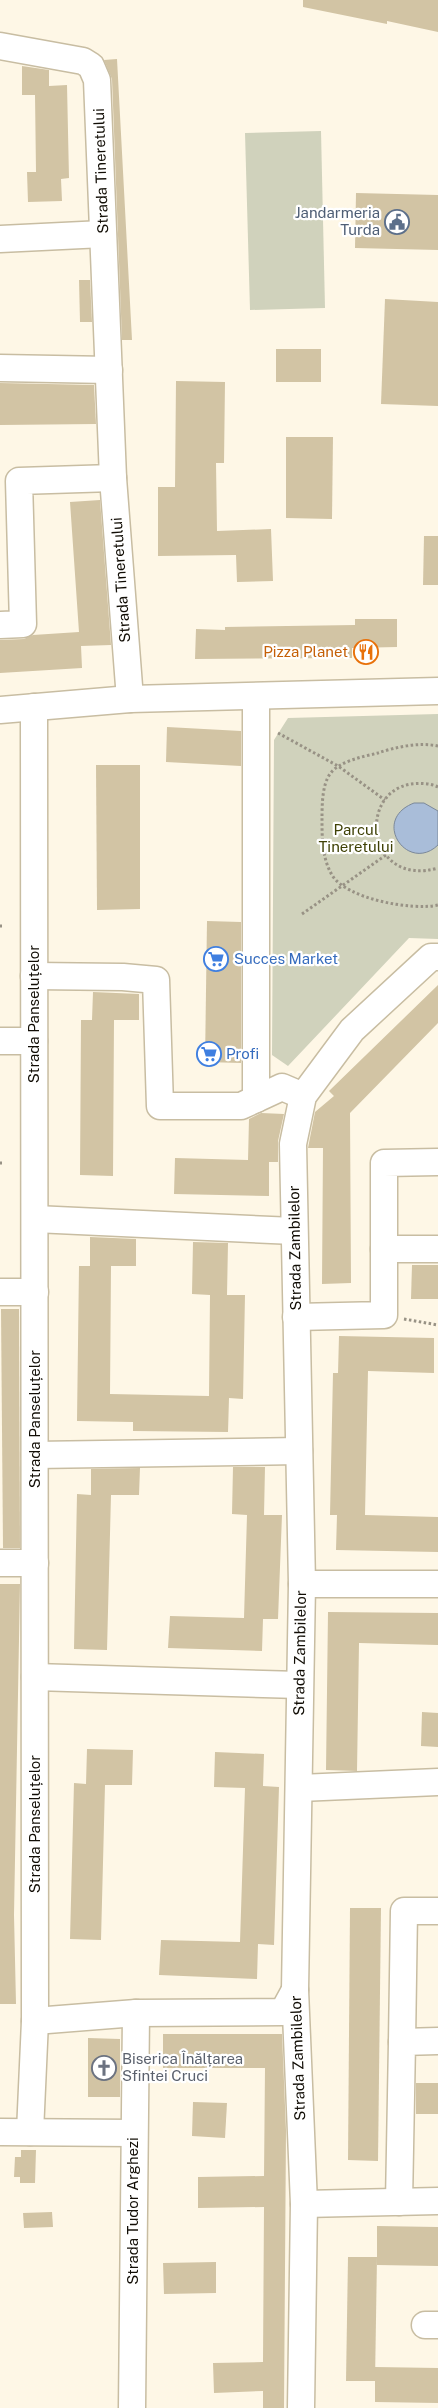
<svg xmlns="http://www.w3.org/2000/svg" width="438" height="2408" font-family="'Public Sans',sans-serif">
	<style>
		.green { fill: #d0d2bc }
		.water { fill: #a9bdd9; stroke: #7b8899 }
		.building { fill: #d2c4a4 }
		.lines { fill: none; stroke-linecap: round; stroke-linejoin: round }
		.minor-casing { stroke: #c8bda2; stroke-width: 29 }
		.path { stroke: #989285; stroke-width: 3; stroke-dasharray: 2.5 2.5; stroke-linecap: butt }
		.minor { stroke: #fff; stroke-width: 26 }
		.labels { text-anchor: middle; stroke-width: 4.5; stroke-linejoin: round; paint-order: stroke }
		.street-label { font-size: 15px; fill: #110d05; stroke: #fff }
		.service-label { font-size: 15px; fill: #4e5e75; stroke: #fff; text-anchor: end }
		.food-label { font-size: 15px; fill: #c56008; stroke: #fff; text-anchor: end }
		.park-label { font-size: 15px; fill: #3f4106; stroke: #fff }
		.shop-label { font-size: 15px; fill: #366cbe; stroke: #fff; text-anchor: start }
		.worship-label { font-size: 15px; fill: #5b616d; stroke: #fff; text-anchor: start }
	</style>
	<rect width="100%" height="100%" fill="#fef7e6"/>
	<g class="green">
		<path d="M321,131L325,308L250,310L245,133Z"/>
		<path d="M438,714V939L409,938L288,1066L272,1055L274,740L288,718Z"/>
	</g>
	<path class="water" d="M414,803H424L438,811V845C408,874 370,820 414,803Z"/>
	<g class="building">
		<path d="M303,0H438V32L387,21V24L303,7Z"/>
		<path d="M117,59L132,340H122L112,79L104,60Z"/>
		<path d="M22,66L49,70V86L67,85L69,178L61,179L62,201L28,202L27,172H36L35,95H22Z"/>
		<path d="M356,193L438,195V250L355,248Z"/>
		<path d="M79,280H90L92,322H80Z"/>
		<path d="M385,299L438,302V406L381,404Z"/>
		<rect x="276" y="349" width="45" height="33"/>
		<path d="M176,381L225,382L224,463H216L217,531L271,529L273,581L237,582L236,555L158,556V487H175Z"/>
		<path d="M0,383L94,385L96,424L0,425Z"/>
		<path d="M286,437H333L332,519L286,518Z"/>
		<path d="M100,500L111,645L81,646L82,668L0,673V640L24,639L33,635L79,632L70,502Z"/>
		<path d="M424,536H438V585H423Z"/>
		<path d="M355,619H397V647L352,648V658L195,659L196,629L225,630V627L355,625Z"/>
		<path d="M167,727L241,731V766L166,762Z"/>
		<path d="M96,765H140V909L97,910Z"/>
		<path d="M207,921L241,922V1063L205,1062Z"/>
		<path d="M438,985V1023L350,1113L351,1283L322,1284L323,1148H308L315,1112L334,1096L329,1091Z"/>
		<path d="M93,992L139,994V1020H114L113,1176L80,1175L81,1020H92Z"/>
		<path d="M261,1113L284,1114L278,1141V1162H269V1196L174,1194L175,1158L248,1160L249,1119Z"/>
		<path d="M90,1237L136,1239V1266H111L110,1394L209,1396L210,1295L192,1294L193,1242L228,1243L227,1295H245L243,1399L229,1398L228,1432L133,1431V1422L77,1421L79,1266H90Z"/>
		<path d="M412,1265H438V1299H411Z"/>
		<path d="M1,1309H19L20,1548H3Z"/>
		<path d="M339,1336L434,1338V1373L368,1371L365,1515L438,1517V1552L336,1550L337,1515H330L333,1373H338Z"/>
		<path d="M233,1467H265L264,1515H282L278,1619H263L262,1651L168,1648L170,1616L244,1618L247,1515L232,1514Z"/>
		<path d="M140,1468L139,1495H111L107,1650L74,1649L77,1494L91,1495V1469Z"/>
		<path d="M0,1584H20L14,1915L16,2004H0Z"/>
		<path d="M328,1612L438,1613V1645L359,1643L357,1771L326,1770Z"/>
		<path d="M422,1712L438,1713V1747L421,1746Z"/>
		<path d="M87,1749L133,1750L132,1785H105L101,1940L70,1939L74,1783L86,1784Z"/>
		<path d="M215,1752L264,1754L263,1786L279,1787L274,1945L258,1944L257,1979L159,1975L161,1940L240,1942L245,1788L214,1787Z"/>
		<path d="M350,1908H381L378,2161L348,2160Z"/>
		<path d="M163,2034H282L286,2130L284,2408H263V2391L214,2393L213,2363L263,2362L264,2207L198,2208V2177L264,2176L265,2068H163Z"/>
		<path d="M88,2038L120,2039V2097H88Z"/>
		<rect x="416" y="2083" width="22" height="31"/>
		<path d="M193,2102L227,2103L225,2138L192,2136Z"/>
		<path d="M21,2150H36L35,2183H20V2177H14L15,2157H21Z"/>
		<path d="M52,2212L53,2227L24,2228L23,2213Z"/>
		<path d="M377,2226L438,2227V2266L377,2265Z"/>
		<path d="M348,2257H377L375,2381H346Z"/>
		<path d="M216,2262V2293L164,2294L163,2263Z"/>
		<path d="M375,2367L438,2368V2403L375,2402Z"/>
	</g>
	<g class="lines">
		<defs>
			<g id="minor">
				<path d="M0,46L83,61L91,66L97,80L113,478L130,699"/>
				<path d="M0,239L103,234"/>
				<path d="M0,368L109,370"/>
				<path d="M0,625L23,624L19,481L113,478"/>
				<path d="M256,697V1099"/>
				<path d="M0,710L130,699L438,691"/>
				<path d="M34,976L123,977L156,980L160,1106H241L282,1087L303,1096"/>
				<path d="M0,1041H34"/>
				<path d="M35,1219L294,1231"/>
				<path d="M384,1249H438"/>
				<path d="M0,1292H35"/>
				<path d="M296,1317L384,1315V1163L438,1162"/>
				<path d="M35,1455L299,1451"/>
				<path d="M0,1563H35"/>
				<path d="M302,1584H438"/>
				<path d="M35,1677L299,1685"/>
				<path d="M300,1788L438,1782"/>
				<path d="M35,2021L136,2013L283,2012L295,1990"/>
				<path d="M402,2042L404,1911H438"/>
				<path d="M0,2132L133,2133"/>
				<path d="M30,2132L35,2021L34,707"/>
				<path d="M399,2202L402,2042L438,2041"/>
				<path d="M304,2204L438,2201"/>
				<path d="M425,2325H438"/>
				<path d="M132,2408L136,2013"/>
				<path d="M301,2408L304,2204L295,1990L302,1584L293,1144L303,1096L352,1030L431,957H438"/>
			</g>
		</defs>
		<use href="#minor" class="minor-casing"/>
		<g class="path">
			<path d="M278,733L338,766L385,800"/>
			<path d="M438,746C420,742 395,747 378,753C362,757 339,761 330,774C322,785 322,806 322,819C322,838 322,858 332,875C346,899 413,911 438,905"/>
			<path d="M438,787C430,783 420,783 411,784C356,793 368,888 438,868"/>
			<path d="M302,914L386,855"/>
			<path d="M0,926H2"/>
			<path d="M0,1163H2"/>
			<path d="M404,1319L438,1325"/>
		</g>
		<use href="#minor" class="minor"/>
	</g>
	<defs>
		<symbol id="civic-ring" viewBox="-11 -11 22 22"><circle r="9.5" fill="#fff" stroke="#5c6f8a" stroke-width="1.5"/><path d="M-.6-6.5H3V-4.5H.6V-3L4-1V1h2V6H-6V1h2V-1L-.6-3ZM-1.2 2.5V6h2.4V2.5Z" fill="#5c6f8a"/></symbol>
		<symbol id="restaurant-ring" viewBox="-11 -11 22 22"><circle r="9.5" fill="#fff" stroke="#e8710a" stroke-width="1.5"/><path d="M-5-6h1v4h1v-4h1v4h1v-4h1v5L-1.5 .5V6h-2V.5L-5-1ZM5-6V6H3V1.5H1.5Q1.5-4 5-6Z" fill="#e8710a"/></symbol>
		<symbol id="supermarket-ring" viewBox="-11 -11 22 22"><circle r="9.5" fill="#fff" stroke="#3f7fe0" stroke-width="1.5"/><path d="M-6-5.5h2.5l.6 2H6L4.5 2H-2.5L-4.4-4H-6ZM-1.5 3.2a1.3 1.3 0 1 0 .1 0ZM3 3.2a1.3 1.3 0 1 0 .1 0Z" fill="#3f7fe0"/></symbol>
		<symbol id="church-ring" viewBox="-11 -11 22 22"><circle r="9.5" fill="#fff" stroke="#6b7280" stroke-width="1.5"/><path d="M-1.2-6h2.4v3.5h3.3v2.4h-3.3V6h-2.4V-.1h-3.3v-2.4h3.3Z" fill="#6b7280"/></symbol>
	</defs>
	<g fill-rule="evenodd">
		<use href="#civic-ring" x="383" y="208" width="28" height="28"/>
		<use href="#restaurant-ring" x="352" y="638" width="28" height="28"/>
		<use href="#supermarket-ring" x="202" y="945" width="28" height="28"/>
		<use href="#supermarket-ring" x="195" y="1040" width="28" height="28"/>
		<use href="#church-ring" x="90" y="2054" width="28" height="28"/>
	</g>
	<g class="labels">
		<g class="street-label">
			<text transform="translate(101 171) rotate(-92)" y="5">Strada Tineretului</text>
			<text transform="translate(121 580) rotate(-94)" y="5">Strada Tineretului</text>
			<text transform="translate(34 1014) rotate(-90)" y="5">Strada Panseluțelor</text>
			<text transform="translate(295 1248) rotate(-91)" y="5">Strada Zambilelor</text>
			<text transform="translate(35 1419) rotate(-90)" y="5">Strada Panseluțelor</text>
			<text transform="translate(300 1653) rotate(-89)" y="5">Strada Zambilelor</text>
			<text transform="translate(35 1824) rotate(-90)" y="5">Strada Panseluțelor</text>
			<text transform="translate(298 2058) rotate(-92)" y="5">Strada Zambilelor</text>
			<text transform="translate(133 2211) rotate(-90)" y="5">Strada Tudor Arghezi</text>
		</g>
		<g class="service-label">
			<text x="380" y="218">Jandarmeria<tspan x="380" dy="17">Turda</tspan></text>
		</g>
		<g class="food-label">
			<text x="348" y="657">Pizza Planet</text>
		</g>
		<g class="park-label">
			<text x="356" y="835">Parcul<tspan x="356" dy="17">Tineretului</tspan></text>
		</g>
		<g class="shop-label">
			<text x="234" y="964">Succes Market</text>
			<text x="226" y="1059">Profi</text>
		</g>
		<g class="worship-label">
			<text x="122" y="2064">Biserica Înălțarea<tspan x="122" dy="17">Sfintei Cruci</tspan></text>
		</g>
	</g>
</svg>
